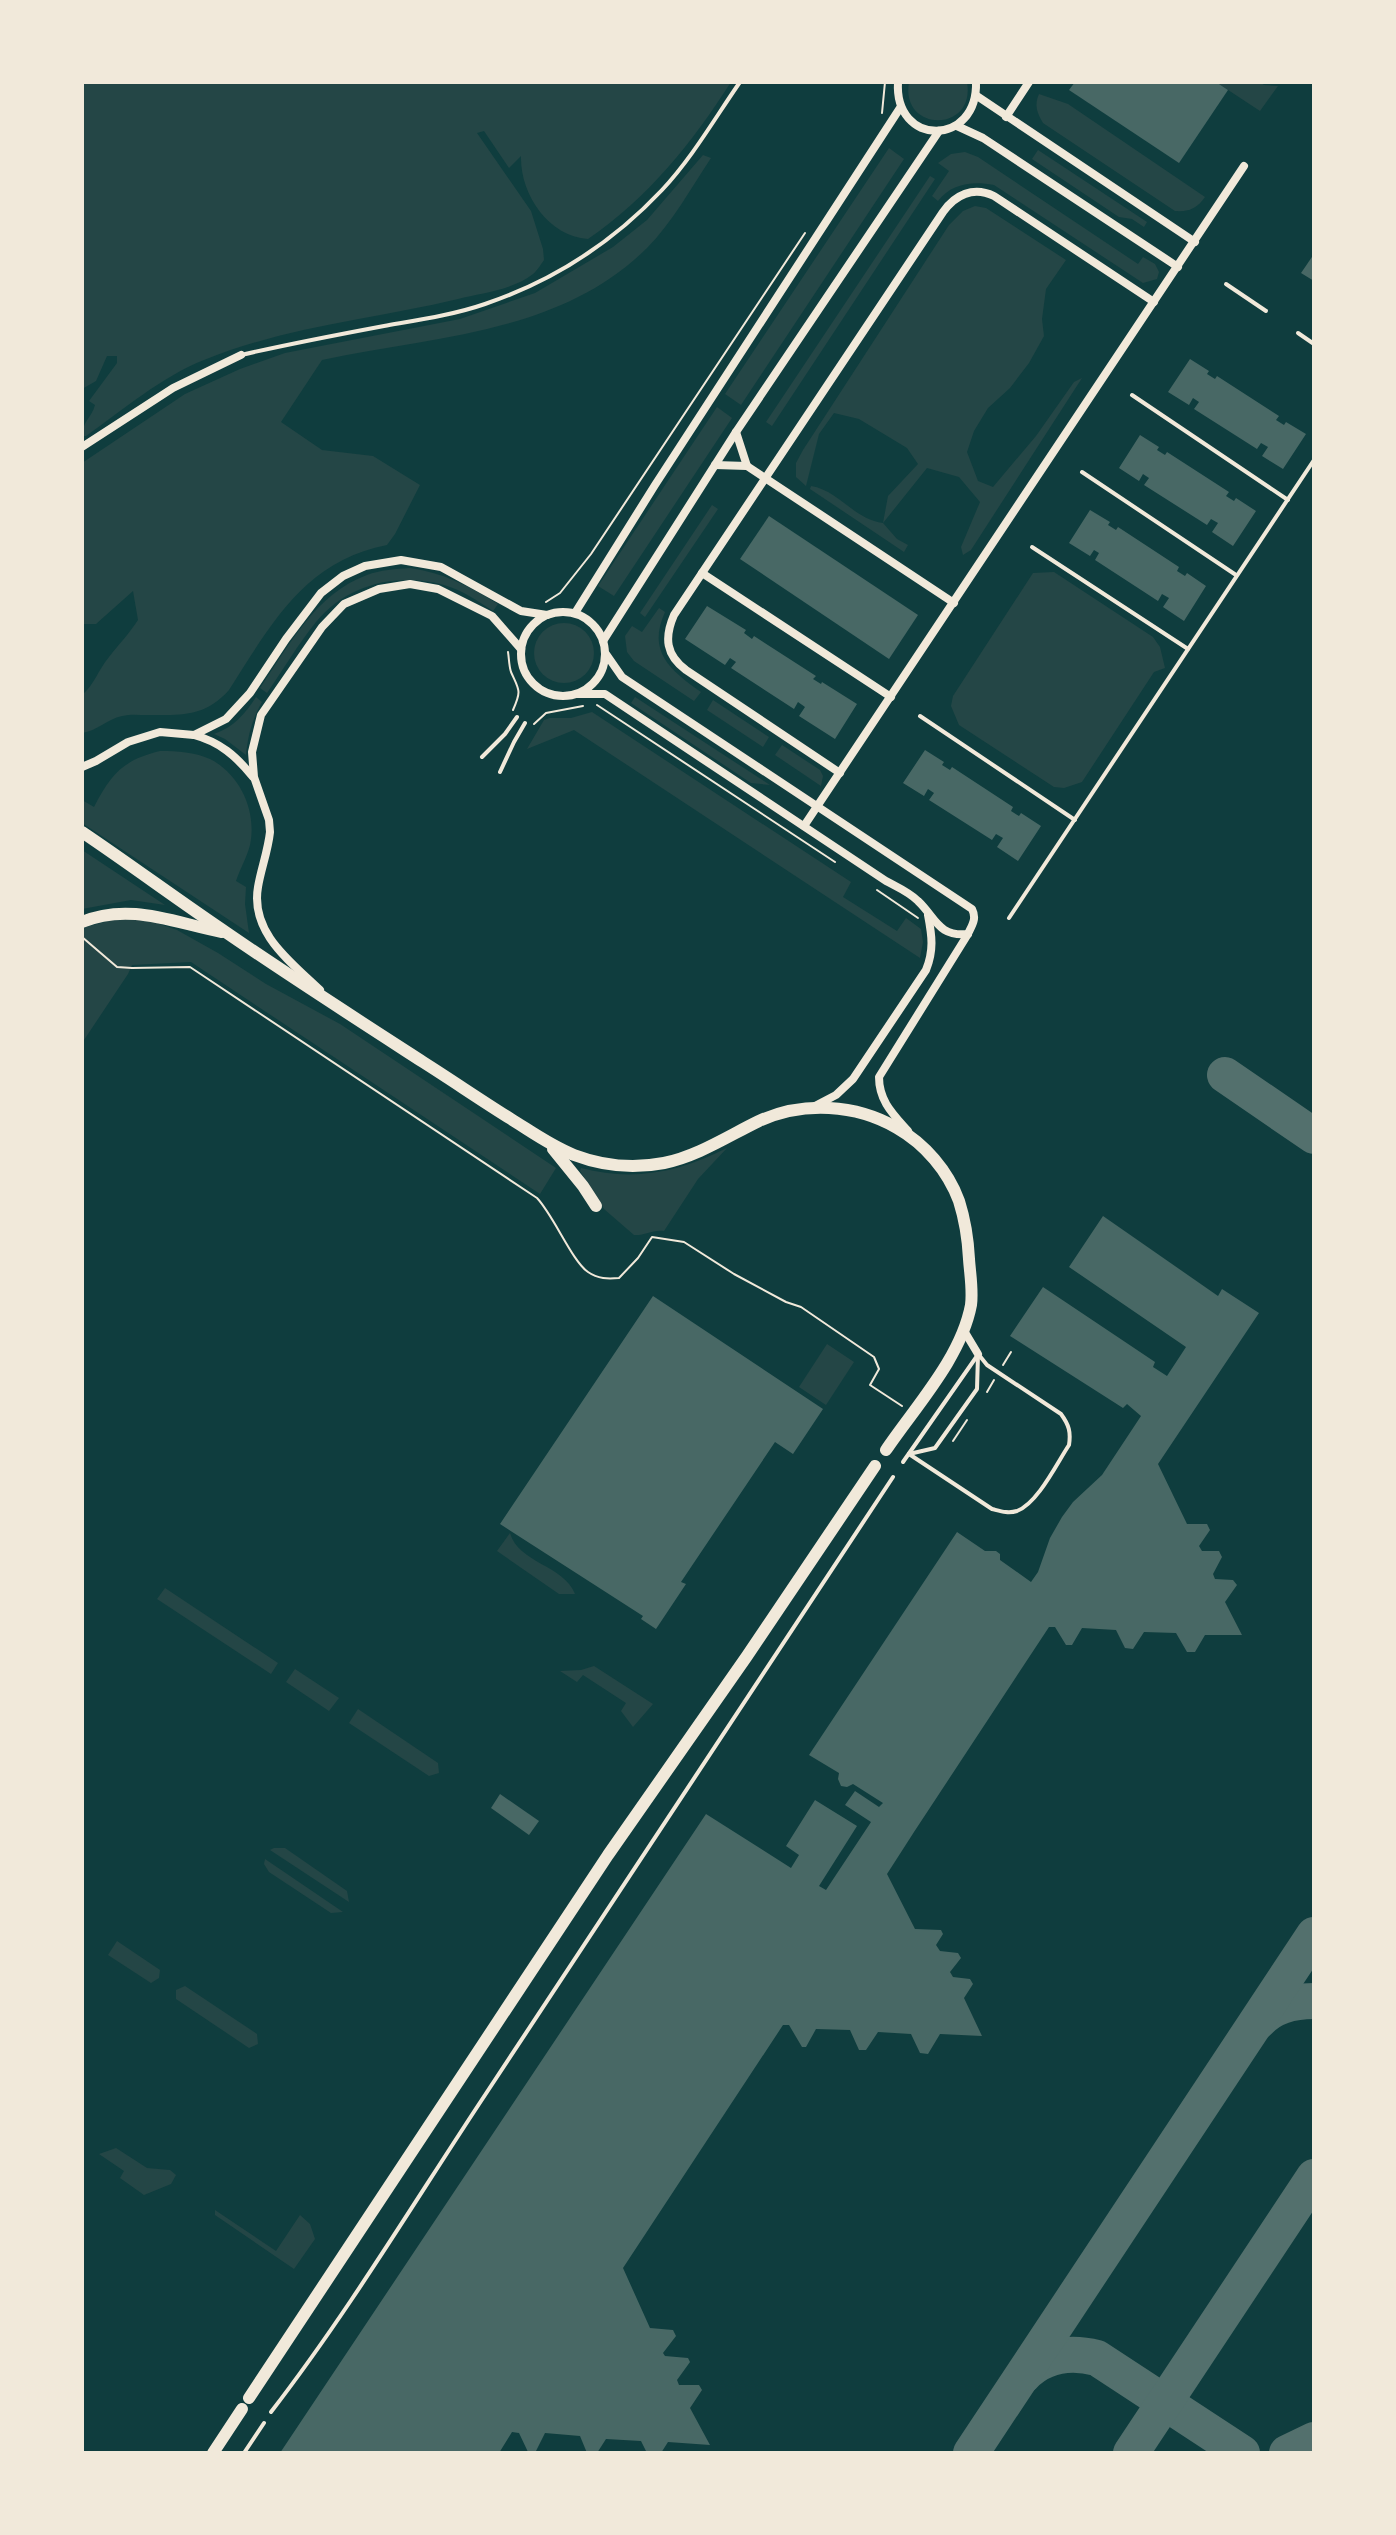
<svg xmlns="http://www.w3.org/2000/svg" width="1396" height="2535" font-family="'Source Serif 4',serif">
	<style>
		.green { fill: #244646 }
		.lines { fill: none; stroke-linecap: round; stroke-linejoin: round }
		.taxiway { stroke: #53706d; stroke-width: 36 }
		.building { fill: #486865 }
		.path { stroke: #f1e9da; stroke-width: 2 }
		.service { stroke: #f1e9da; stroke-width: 4 }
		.minor { stroke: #f1e9da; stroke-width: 8 }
		.primary { stroke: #f1e9da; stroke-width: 12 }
	</style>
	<rect width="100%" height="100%" fill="#0f3d3e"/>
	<g class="green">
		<path d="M82,82H731C692,143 648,198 588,239C548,236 520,194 521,156L509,168L484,131L477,133L531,211L543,249L544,260C541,264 537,271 533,274C513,290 481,293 458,299C374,319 284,327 204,360C161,377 123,410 86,436H82C82,422 92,417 95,405L89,401L117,363V356H107L96,381L82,389Z"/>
		<path d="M909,82H967C976,133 900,133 909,82Z"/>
		<path d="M1216,82H1260L1264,85L1278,86L1260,111Z"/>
		<path d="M1039,94L1068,104L1205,197C1197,208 1190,212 1175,211L1043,123C1037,113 1034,105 1039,94Z"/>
		<path d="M889,148L904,159L741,405L725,394Z"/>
		<path d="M1038,150L1147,222L1144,227L1132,219L1119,217L1032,159Z"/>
		<path d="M965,152L978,157L1138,264L1143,257L1155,264L1159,272L1157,279L1143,283L994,185C973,181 952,183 938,201L932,196L949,171L938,163L951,154Z"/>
		<path d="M703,155L711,158C691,188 672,223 647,248C560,334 435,336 322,360L281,422L322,450L373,456L420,485L395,534L387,545C304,561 271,625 229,690C205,717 182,715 148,715C139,715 130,714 122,716C107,719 97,731 82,733V695C95,684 98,670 109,657C119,644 129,634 138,620L133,591L96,624H82V463L185,394L240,369L285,353L460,319L535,293L613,247L647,220Z"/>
		<path d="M930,176L935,179L772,426L766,422Z"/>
		<path d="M975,206L986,208L1066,260L1046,289L1042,319L1044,336L1029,363L1010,388L988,408L974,431L967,452L978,481L993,487L1036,436L1074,382L1082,378L971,550L963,555L961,547L980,502L959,477L927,468L883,523L897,539L908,545L904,552L810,489L811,486C838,490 855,520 883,523L888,496L918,464L907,448L859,419L834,413L819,434L806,486L796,477V463L803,450L949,225L963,211Z"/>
		<path d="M717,407L732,418L614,596L598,586Z"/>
		<path d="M712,505L718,509L645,617L640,613Z"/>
		<path d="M410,568C444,573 469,586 498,604L493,611C478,601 462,590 444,585C398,572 347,584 316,622C298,644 283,670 267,693L260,688C289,646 315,594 367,575C380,570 396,569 410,568Z"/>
		<path d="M1054,572L1153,637L1160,647L1165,668L1154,672L1082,782L1064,788L1054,787L959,725L951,706L953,696L1033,573Z"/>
		<path d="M659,608L665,612C647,652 670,670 701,692L694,701L634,661L627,652L625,636L632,626L642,632Z"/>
		<circle cx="564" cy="653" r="30"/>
		<path d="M256,697L262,702C252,720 248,735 246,755L225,739L214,734C234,727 245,714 256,697Z"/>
		<path d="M635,697L770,785L751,783L631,703Z"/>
		<path d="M713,700L769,737L763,747L707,710Z"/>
		<path d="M592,712L851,882L843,897L897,931L906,918L921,929L923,942L920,958L574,730L527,749L544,720L550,718H571Z"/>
		<path d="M782,745L820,770L823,776L821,786L775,755Z"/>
		<path d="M160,751C178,751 194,752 210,759C241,775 257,812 250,845C247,857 240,869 236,881L246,887L245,904L249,933L82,823V800L94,807C111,774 123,760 160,751Z"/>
		<path d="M82,850L165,905L131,900L82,909Z"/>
		<path d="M116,919L148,920L177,930L218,953L266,984L340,1024L556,1168L540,1194L191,962L132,965L128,974L82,1043V928Z"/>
		<path d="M727,1148L698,1179L664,1231C653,1229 644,1236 634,1235L604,1209L580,1171L581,1168C633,1182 680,1172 727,1148Z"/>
		<path d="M827,1344L854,1362L826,1405L799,1387Z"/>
		<path d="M510,1533C518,1563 564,1565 575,1594H559L497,1551Z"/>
		<path d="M165,1588L278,1663L271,1674L157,1599Z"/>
		<path d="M594,1666L653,1704L633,1727L621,1711L626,1703L583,1675L577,1682L560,1671L581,1670Z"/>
		<path d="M295,1669L339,1698L329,1711L286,1682Z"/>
		<path d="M358,1709L438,1763L439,1773L429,1776L349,1723Z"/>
		<path d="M274,1848H285L347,1891L349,1902L270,1850Z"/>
		<path d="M265,1859L343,1912L331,1913L269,1872L264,1864Z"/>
		<path d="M117,1941L160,1970L159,1978L151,1983L108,1955Z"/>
		<path d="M185,1986L257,2034L258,2044L249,2048L176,1999V1990Z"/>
		<path d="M116,2148L147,2168L170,2170L176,2175L171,2184L144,2195L120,2178L124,2171L99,2154Z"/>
		<path d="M215,2210L276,2251L300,2215L310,2224L315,2239L294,2269L215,2215Z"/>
	</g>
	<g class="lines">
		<g class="taxiway">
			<path d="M1225,1075L1314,1136"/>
			<path d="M1258,2022C1272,2006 1293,2001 1314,2001"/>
			<path d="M1023,2376C1043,2355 1069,2351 1097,2358L1242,2453"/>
			<path d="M971,2453L1314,1935"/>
			<path d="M1131,2453L1314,2177"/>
			<path d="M1287,2453L1314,2440"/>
		</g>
	</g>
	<g class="building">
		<path d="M1075,82H1216L1228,90L1179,163L1069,90Z"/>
		<path d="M1314,254V281L1301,273Z"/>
		<path d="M1190,359L1209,371L1207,374L1215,379L1217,376L1279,416L1276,420L1284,425L1286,422L1306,434L1283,469L1262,456L1268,447L1261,443L1257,449L1194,409L1199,402L1193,398L1189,405L1168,392Z"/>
		<path d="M1140,435L1159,447L1157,450L1165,455L1167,452L1229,492L1226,496L1234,501L1236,498L1256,511L1233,546L1212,532L1218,523L1211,519L1207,525L1144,485L1149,478L1143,474L1139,481L1119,468Z"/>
		<path d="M1090,510L1110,522L1108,525L1116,530L1118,527L1179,567L1177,571L1185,576L1187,573L1206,586L1184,621L1163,607L1169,598L1162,594L1158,601L1095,560L1099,553L1094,550L1090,556L1069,543Z"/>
		<path d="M769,516L918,615L889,659L740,559Z"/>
		<path d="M707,606L746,630L744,633L752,639L754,636L816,676L813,679L821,684L822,682L857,704L835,739L799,716L805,707L798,702L794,709L731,668L736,662L730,658L725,665L685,639Z"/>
		<path d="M925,750L944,762L942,765L950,770L952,767L1013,807L1011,811L1019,816L1021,813L1041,826L1018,861L997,847L1003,838L996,834L992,840L929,800L934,793L928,789L924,796L903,783Z"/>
		<path d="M1103,1216L1218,1296L1222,1289L1259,1313L1158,1464L1187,1524H1207L1210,1530L1199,1546L1202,1551H1219L1222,1557L1213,1574L1215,1579L1233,1580L1237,1585L1225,1602L1242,1635H1205L1195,1652H1187L1176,1633L1144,1632L1133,1649L1125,1648L1116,1630L1082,1628L1072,1645H1066L1055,1627H1049L914,1832L887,1874L915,1929L941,1930L943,1934L936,1945L940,1951L958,1953L961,1958L950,1972L953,1977L970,1979L973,1984L964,1998L982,2036L940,2034L928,2054L920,2053L911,2034L878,2032L866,2050H859L850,2030L816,2029L806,2047H802L789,2025H783L623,2268L650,2328L673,2330L676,2336L663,2353L665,2356L688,2358L690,2362L677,2380L679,2385H699L702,2390L690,2408L710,2445L668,2442L661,2453H647L641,2441L606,2439L597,2453H587L580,2436L545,2433L535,2453L528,2452L519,2433L512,2432L499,2453H280L706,1814L791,1868L799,1855L786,1846L815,1800L857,1826L819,1886L826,1890L871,1822L845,1805L855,1791L879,1807L883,1803L853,1784L847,1787L841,1786L838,1779L839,1773L809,1755L957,1532L985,1551H996L1000,1554V1560L1031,1582L1038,1572L1050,1538L1062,1517L1073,1502L1102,1475L1141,1416L1127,1404L1123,1408L1010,1336L1018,1324L1043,1287L1155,1362L1153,1367L1167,1376L1186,1347L1069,1267Z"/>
		<path d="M653,1296L823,1409L793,1454L775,1442L681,1582L686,1584L656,1629L641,1619L643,1616L500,1524Z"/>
		<path d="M500,1794L539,1821L529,1835L491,1808Z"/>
	</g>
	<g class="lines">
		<g class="path">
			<path d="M882,113L885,82"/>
			<path d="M546,602L560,593L591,554L805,233"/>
			<path d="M508,652C509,658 509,666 511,672C519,690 522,690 513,710"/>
			<path d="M597,705L835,862"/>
			<path d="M534,724L546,713L583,706"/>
			<path d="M877,890L918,918"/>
			<path d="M82,937L117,967L132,968L190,967L537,1198C554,1216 572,1261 588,1272C598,1279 608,1279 619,1278L638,1258L652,1237L684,1242L734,1274L786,1302L801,1307L874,1357L879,1369L870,1385L902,1406"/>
			<path d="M1003,1365L1011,1352"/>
			<path d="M987,1392L994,1380"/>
			<path d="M953,1441L967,1420"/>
		</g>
		<g class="service">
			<path d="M1226,284L1266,311"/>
			<path d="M1298,333L1314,344"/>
			<path d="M241,355C289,344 336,335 384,326C418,320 453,315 485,304C553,281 613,242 662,190C692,158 715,118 740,82"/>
			<path d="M1132,395L1288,500"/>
			<path d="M1082,472L1236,575"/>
			<path d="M1032,547L1188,649"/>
			<path d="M920,716L1075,820"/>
			<path d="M482,757L505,734L517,717"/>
			<path d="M500,772L514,742L525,723"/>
			<path d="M1009,918L1314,460"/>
			<path d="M909,1454L992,1509C1000,1511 1008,1514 1017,1511C1038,1503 1057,1463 1069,1445C1071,1432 1069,1425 1061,1414L987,1365L979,1355"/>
			<path d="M909,1454L935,1448L977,1389L978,1355"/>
			<path d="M903,1462L977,1356"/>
			<path d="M271,2412C349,2311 416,2199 487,2092C622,1887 756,1681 893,1477"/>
			<path d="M244,2453L264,2423"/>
		</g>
		<g class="minor">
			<path d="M898,82C894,147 978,147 976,82"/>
			<path d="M977,96L1195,242"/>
			<path d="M1006,117L1029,82"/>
			<path d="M957,126L983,138L1178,267"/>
			<path d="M736,432L747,466"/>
			<path d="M82,447L173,388L241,355"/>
			<path d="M715,465L747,466L954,603"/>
			<path d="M702,573L891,697"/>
			<circle cx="563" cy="654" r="42"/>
			<path d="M575,613L655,485L900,108"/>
			<path d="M603,641L736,432L939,131"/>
			<path d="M606,654L622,677L972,909C977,919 972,925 968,934L879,1077C879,1101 893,1114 908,1131"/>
			<path d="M577,694H605L886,881C897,887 909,892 918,901C936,918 938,937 968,934"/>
			<path d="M194,735C220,742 236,756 253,777"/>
			<path d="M82,767L96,761L128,742L160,732L194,735L226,719L250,693L286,639L321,593L343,576L365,566L401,560L441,567L521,611L547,615"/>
			<path d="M840,773L686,670C666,655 664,638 674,615L943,212C955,195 973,186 994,196L1154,302"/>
			<path d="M804,826L1244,166"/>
			<path d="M320,990C291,962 250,933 258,887C261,869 268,851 270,832L269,820L254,777L252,752L261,715L322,627L344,604L379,589L410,584L438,589L492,616L521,649"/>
			<path d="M815,1106L836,1095L853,1079L926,970C934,950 932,936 928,915"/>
			<path d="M963,1329L978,1354"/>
		</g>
		<g class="primary">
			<path d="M82,832C131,865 178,900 227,933C291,977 358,1020 423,1062C453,1081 482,1101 511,1119C532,1132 551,1146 574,1155C603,1166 633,1169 664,1163C698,1156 728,1136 759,1121C803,1101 856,1104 897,1128C925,1144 948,1171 959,1201C965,1220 968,1239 969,1259C970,1274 973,1290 971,1305C961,1358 915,1407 886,1450"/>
			<path d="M82,922C130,902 174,923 222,932"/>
			<path d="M553,1149L583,1186L596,1206"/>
			<path d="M249,2398L608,1855L747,1656L875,1466"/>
			<path d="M213,2453L242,2409"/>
		</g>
	</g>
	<rect width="1396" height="2535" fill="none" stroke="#f1e9da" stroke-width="168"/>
</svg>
